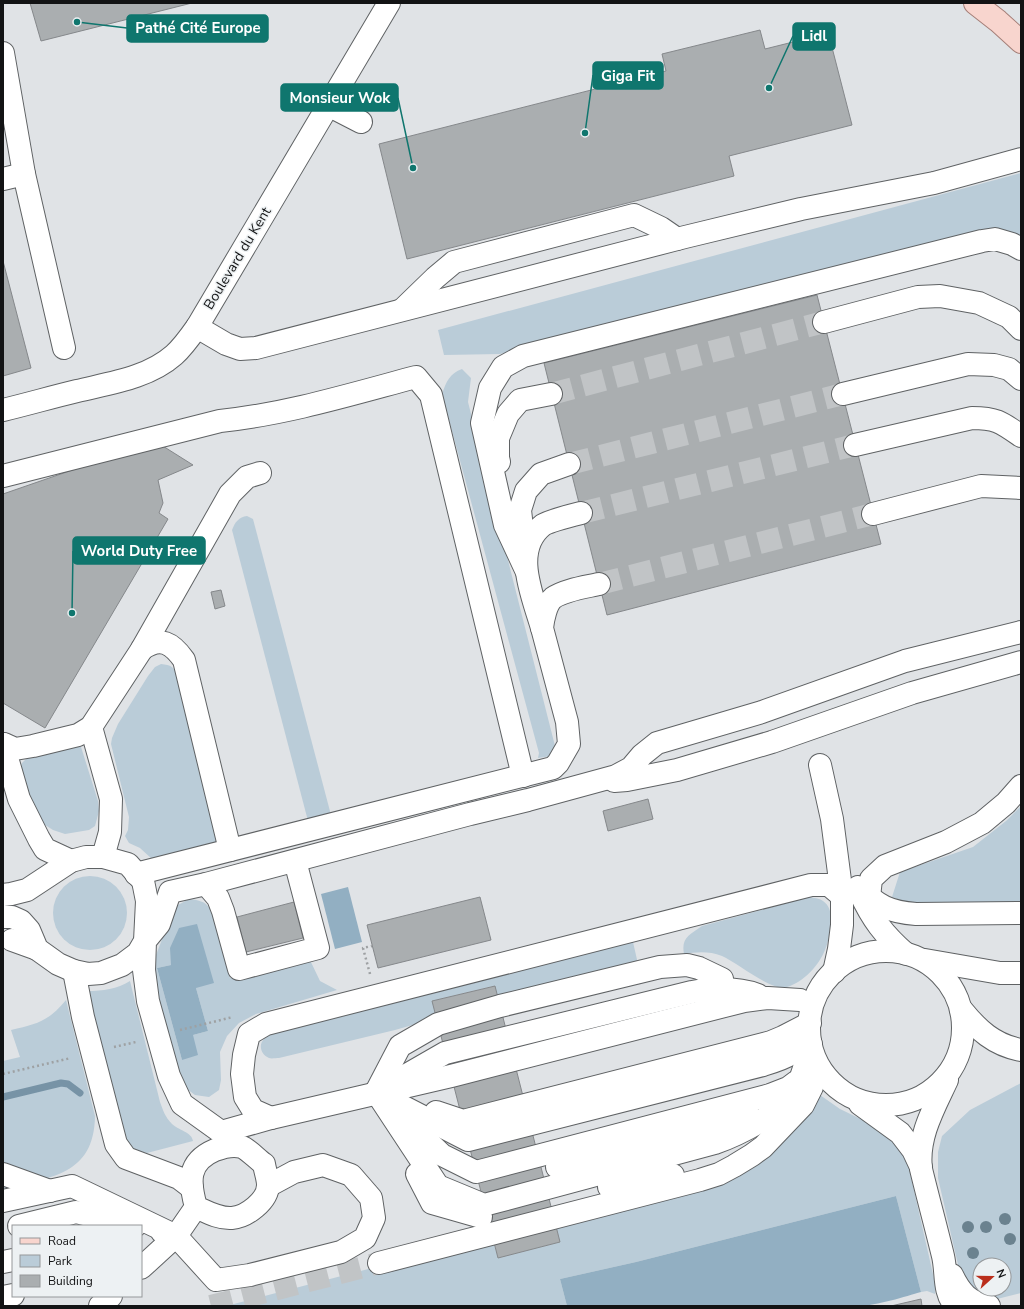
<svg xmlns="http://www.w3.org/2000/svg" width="1024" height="1309" font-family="'Nunito Sans',sans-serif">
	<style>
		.green { fill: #baccd8; fill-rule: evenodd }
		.forest { fill: #92afc2 }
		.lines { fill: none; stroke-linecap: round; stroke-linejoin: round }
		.stream { stroke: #7793a6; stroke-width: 7 }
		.building { fill: #aaaeb0; stroke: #85888b }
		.minor-tunnel { stroke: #c1c4c6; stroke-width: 22; stroke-dasharray: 22 11; stroke-linecap: butt }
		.minor-casing { stroke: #5f6264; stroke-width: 24 }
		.major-casing { stroke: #a47f78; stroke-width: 24 }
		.path { stroke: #9ea1a3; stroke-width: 2.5; stroke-dasharray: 2 3; stroke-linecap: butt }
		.minor { stroke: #fff; stroke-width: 22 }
		.major { stroke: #f8d5ce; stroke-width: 22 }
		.tree { fill: #6b828f }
		.labels { text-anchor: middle; stroke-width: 3; stroke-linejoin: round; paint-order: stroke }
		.street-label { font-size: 14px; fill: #121314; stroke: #edf1f3 }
		.leader { fill: none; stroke: #0f766e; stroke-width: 1.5 }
		.callout-dot { fill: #0f766e; stroke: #edf1f3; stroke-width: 1.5 }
		.callout { fill: #0f766e; stroke: #0f766e; stroke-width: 1.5 }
		.callout-label { font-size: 15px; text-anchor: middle; font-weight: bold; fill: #fff }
	</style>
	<rect width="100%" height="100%" fill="#e0e3e6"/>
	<g class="green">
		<path d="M1021,173V239L984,234L500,354L444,355L438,330Z"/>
		<path d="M462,369L471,378L468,402L555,746L551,756L538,758L539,753L442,394C446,382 450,373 462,369Z"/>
		<path d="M247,516L253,519L331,815L308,821L232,530C235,522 239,517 247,516Z"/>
		<path d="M161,664C171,665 174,667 178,676L223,840L152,859L140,848L129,843L125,836L128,830L129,817L111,744L112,738L118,724L148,676L155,667Z"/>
		<path d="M76,745L81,747L82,750L98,801L99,811L95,826L89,830L65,834L53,830L42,823L35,816L21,767L22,763L27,758Z"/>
		<path d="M1021,806V904L907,903L892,897L900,872L973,847L1006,821Z"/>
		<circle cx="90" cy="913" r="37"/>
		<path d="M809,897C814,898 819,898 823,901C832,907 832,920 830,929C829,936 828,943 825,950C819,965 804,982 787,987C772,992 738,963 722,956C709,951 697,952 684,954C681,938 689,935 702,926Z"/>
		<path d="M189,899C197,900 206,901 210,909C220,925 226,959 230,978L309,958L320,981L337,990L256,1014L239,1023L227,1036L220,1052L221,1080L219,1090L209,1097L195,1095L183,1086L177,1069L152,973L156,955L171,916L178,905ZM171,965L196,988L208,1031L193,1035L182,1060L157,968Z"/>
		<path d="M633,942L638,964L498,1000L494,986L432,1001L437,1018L395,1030L279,1058C276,1058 271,1059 269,1058C261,1055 258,1045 264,1039C266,1036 270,1035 273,1034Z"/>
		<path d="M130,981L160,1102C163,1110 165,1117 172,1124C178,1130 192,1132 193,1141L147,1153L135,1150L128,1145L87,991C103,991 117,989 130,981Z"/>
		<path d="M66,1000L95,1116C94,1176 50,1177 3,1189V1061L20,1057L11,1030C37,1024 49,1021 66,1000Z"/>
		<path d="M1021,1083V1293L997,1299L987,1298L962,1282L938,1178V1152L942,1136L970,1110ZM980,1265H1004V1289H980Z"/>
		<path d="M820,1095L840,1109L873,1125L889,1138L902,1153L908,1164L935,1283V1294L927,1291L921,1292L896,1196L636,1262L560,1279L567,1306H226L449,1248L493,1239L498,1258L560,1242L556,1227L693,1192Z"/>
	</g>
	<g class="forest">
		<path d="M348,887L362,942L335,949L321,894Z"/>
		<path d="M197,924L214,983L196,988L208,1031L193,1035L198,1055L182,1060L157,968L171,965L170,948L179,928Z"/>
		<path d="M896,1196L921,1292C904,1297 866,1309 851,1305L850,1306H567L560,1279L636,1262Z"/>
	</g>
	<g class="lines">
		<path class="stream" d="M3,1097L61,1083L68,1084L80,1093"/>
	</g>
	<g class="building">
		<path d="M30,3H192L41,41Z"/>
		<path d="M827,28L852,125L729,156L734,176L407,259L379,144L666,71L662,54L760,30L765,49L809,38L808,33Z"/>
		<path d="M3,261L31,368L3,376Z"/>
		<path d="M817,295L881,544L607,615L544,363Z"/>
		<path d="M158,443L193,465L158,480L163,503L159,513L168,519L45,728L3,703V494L81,467Z"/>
		<path d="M221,590L225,606L215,609L211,592Z"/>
		<path d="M648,799L653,819L608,831L603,811Z"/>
		<path d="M480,897L491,940L378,968L367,925Z"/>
		<path d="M294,902L303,938L246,952L237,917Z"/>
		<path d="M495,986L560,1242L498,1258L432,1001Z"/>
		<path d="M921,1299L922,1306H891Z"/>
	</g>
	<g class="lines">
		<g class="minor-tunnel">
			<path d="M551,394L824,322"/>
			<path d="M569,464L843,394"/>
			<path d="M581,513L855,445"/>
			<path d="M599,584L873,514"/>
			<path d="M211,1306L379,1263"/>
		</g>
		<defs>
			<g id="minor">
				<path d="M3,53L24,174L64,348"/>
				<path d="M328,105L361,122"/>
				<path d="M3,179L24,174"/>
				<path d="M403,309L435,278L454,262L634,215L661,228L677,239"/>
				<path d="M824,322L918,297L940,296L979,303L1009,317L1021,329"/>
				<path d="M197,327L226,344L240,349L256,348L685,237L801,209L934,183L1021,159"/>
				<path d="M843,394L968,364L994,365L1009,369L1021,379"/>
				<path d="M3,410C28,404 52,397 77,391C110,383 148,378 174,355C183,347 190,337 197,327L389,3"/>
				<path d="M855,445L972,418C996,418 1001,422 1021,436"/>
				<path d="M499,462L498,458V438L508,414L520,400L551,394"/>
				<path d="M3,476L220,421C287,414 352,394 416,377L431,395L523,776"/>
				<path d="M873,514L981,486L1021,488"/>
				<path d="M525,554L520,510L526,491L541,474L569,464"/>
				<path d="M526,570L505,525L482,423L490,388L503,367L523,356L982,241L995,239L1012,244L1021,249"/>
				<path d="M542,628C533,596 511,550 543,525C549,521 573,515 581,513"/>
				<path d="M142,649C161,636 172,643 184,660L230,850"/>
				<path d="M91,727L111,799L110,832L103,857"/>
				<path d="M3,744L19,799L39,839L45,849L71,861"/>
				<path d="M4,744L15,749L33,746L78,735L91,727L142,649L230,494L247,477L260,473"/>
				<path d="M820,765L832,819L842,896V925L839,949L834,972"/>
				<path d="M614,781L627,780L677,770L772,742L912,693L1021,662"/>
				<path d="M136,874L553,768L558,763L569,744L567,722L542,628C543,619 546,604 553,598C564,590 586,587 599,584"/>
				<path d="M206,884L218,898L223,911L239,969L318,948L295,861"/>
				<path d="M858,887C878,906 889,912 916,914L1021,913"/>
				<path d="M860,893C872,919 884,935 906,954"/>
				<path d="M3,895L11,894L27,890L71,861L86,857H103L128,864L143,881L147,901L145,941L138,953L122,965L101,973L88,974L74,971L58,964L37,949L29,930L21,921L12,917H3"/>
				<path d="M869,897L871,879L885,866L946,842L982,823L1006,803L1021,786"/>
				<path d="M12,940L37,949"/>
				<circle cx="886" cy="1028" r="77"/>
				<path d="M925,960L1000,973H1021"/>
				<path d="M74,971L83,1017L116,1144L126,1158L179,1178L192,1188"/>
				<path d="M800,1000L768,998L744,1001L451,1076L271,1118L221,1132L182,1104L169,1076L148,1001L144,970L145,941L159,924L170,892L206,884L470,814L528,800L616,776L631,768L642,755L657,743L762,712L905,661L1021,632"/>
				<path d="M961,1009C978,1030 994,1045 1021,1050"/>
				<path d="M398,1080L445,1053L692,992C714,988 736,987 758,995"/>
				<path d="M947,1080C934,1108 917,1137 921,1169C928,1198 936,1227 943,1256C947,1273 943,1291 955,1306"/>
				<path d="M376,1092L438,1186L484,1205L715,1143C740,1134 780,1114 795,1091C802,1079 807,1057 811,1044"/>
				<path d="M376,1092L400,1046L438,1024L500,1006L660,967L687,965L699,968L722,979"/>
				<path d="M398,1104L468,1140L763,1065C785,1058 797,1055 809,1033"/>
				<path d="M860,1104L900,1133L913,1150L921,1167"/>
				<path d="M436,1112L463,1121L771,1042L783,1037L810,1023"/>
				<path d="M271,1118L253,1110L245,1097L242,1074L244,1055L249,1034L266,1024L811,885H829L842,896"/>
				<path d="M404,1119L442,1155L476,1172L770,1095L788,1088L796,1082"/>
				<path d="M557,1167L750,1117"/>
				<path d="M3,1174L50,1191"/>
				<path d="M417,1174L432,1203L481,1217"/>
				<path d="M609,1187L634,1180L673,1175"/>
				<path d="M3,1201L72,1186L176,1236L216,1280L250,1275L341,1252L365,1238L374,1218L371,1198L351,1175L323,1165L294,1172L268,1186"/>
				<path d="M19,1226L76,1212L135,1226"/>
				<path d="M162,1232L176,1236L196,1207C189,1182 187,1162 215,1150C223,1147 232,1144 242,1147C248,1149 258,1160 264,1164C265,1171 268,1178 268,1185C268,1201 246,1217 232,1218C219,1219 207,1212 196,1207"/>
				<path d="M3,1262L13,1260"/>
				<path d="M379,1263L700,1180L719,1174L734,1166L752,1155L763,1147L803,1105L812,1087"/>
				<path d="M141,1268L176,1236"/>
				<path d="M952,1275C960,1292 969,1303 989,1306"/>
				<path d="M3,1297L13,1295"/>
				<path d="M100,1306L111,1296"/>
			</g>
			<path id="major" d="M975,3L998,21L1021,42"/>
		</defs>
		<use href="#minor" class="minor-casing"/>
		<use href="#major" class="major-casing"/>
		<g class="path">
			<path d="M370,974L363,948L372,946"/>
			<path d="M180,1030L233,1017"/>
			<path d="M114,1047L136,1042"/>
			<path d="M3,1074L71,1058"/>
		</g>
		<use href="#minor" class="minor"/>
		<use href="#major" class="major"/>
	</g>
	<g class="tree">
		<circle cx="1005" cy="1219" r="6"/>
		<circle cx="968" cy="1227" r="6"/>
		<circle cx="986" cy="1227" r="6"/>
		<circle cx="1010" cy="1239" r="6"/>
		<circle cx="973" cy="1253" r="6"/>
	</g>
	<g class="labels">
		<g class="street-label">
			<text transform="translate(237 258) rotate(-59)" y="5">Boulevard du Kent</text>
		</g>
	</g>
	<path class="leader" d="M77 22L127 28M769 88L793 36M585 133L593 75M413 168L398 98M72 613L73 551"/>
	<g class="callout-dot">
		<circle cx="77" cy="22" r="4"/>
		<circle cx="769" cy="88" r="4"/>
		<circle cx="585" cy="133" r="4"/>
		<circle cx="413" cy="168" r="4"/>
		<circle cx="72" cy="613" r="4"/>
	</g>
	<g class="callout">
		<rect x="127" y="15" width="141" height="27" rx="4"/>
		<rect x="793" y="23" width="42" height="27" rx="4"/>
		<rect x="593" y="62" width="70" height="27" rx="4"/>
		<rect x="281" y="84" width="117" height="27" rx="4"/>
		<rect x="73" y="537" width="132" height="27" rx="4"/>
	</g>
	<g class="callout-label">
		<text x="198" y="33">Pathé Cité Europe</text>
		<text x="814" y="41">Lidl</text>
		<text x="628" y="81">Giga Fit</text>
		<text x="340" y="103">Monsieur Wok</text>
		<text x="139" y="556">World Duty Free</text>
	</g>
	<rect width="1024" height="1309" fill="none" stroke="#121314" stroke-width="8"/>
	<rect x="12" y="1225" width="130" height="72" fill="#edf1f3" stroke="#95989a"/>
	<rect x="20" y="1238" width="20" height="6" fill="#f8d5ce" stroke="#95989a"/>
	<text x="48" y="1245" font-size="12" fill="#121314">Road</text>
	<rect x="20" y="1255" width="20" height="12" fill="#baccd8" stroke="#95989a"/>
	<text x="48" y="1265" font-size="12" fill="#121314">Park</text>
	<rect x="20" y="1275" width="20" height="12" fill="#aaaeb0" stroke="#95989a"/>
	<text x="48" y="1285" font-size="12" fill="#121314">Building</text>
	<g transform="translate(992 1277) rotate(69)"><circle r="19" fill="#edf1f3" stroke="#95989a"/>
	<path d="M0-3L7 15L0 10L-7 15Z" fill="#ba2e1b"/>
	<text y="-6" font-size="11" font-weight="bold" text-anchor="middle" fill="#121314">N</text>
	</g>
</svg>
